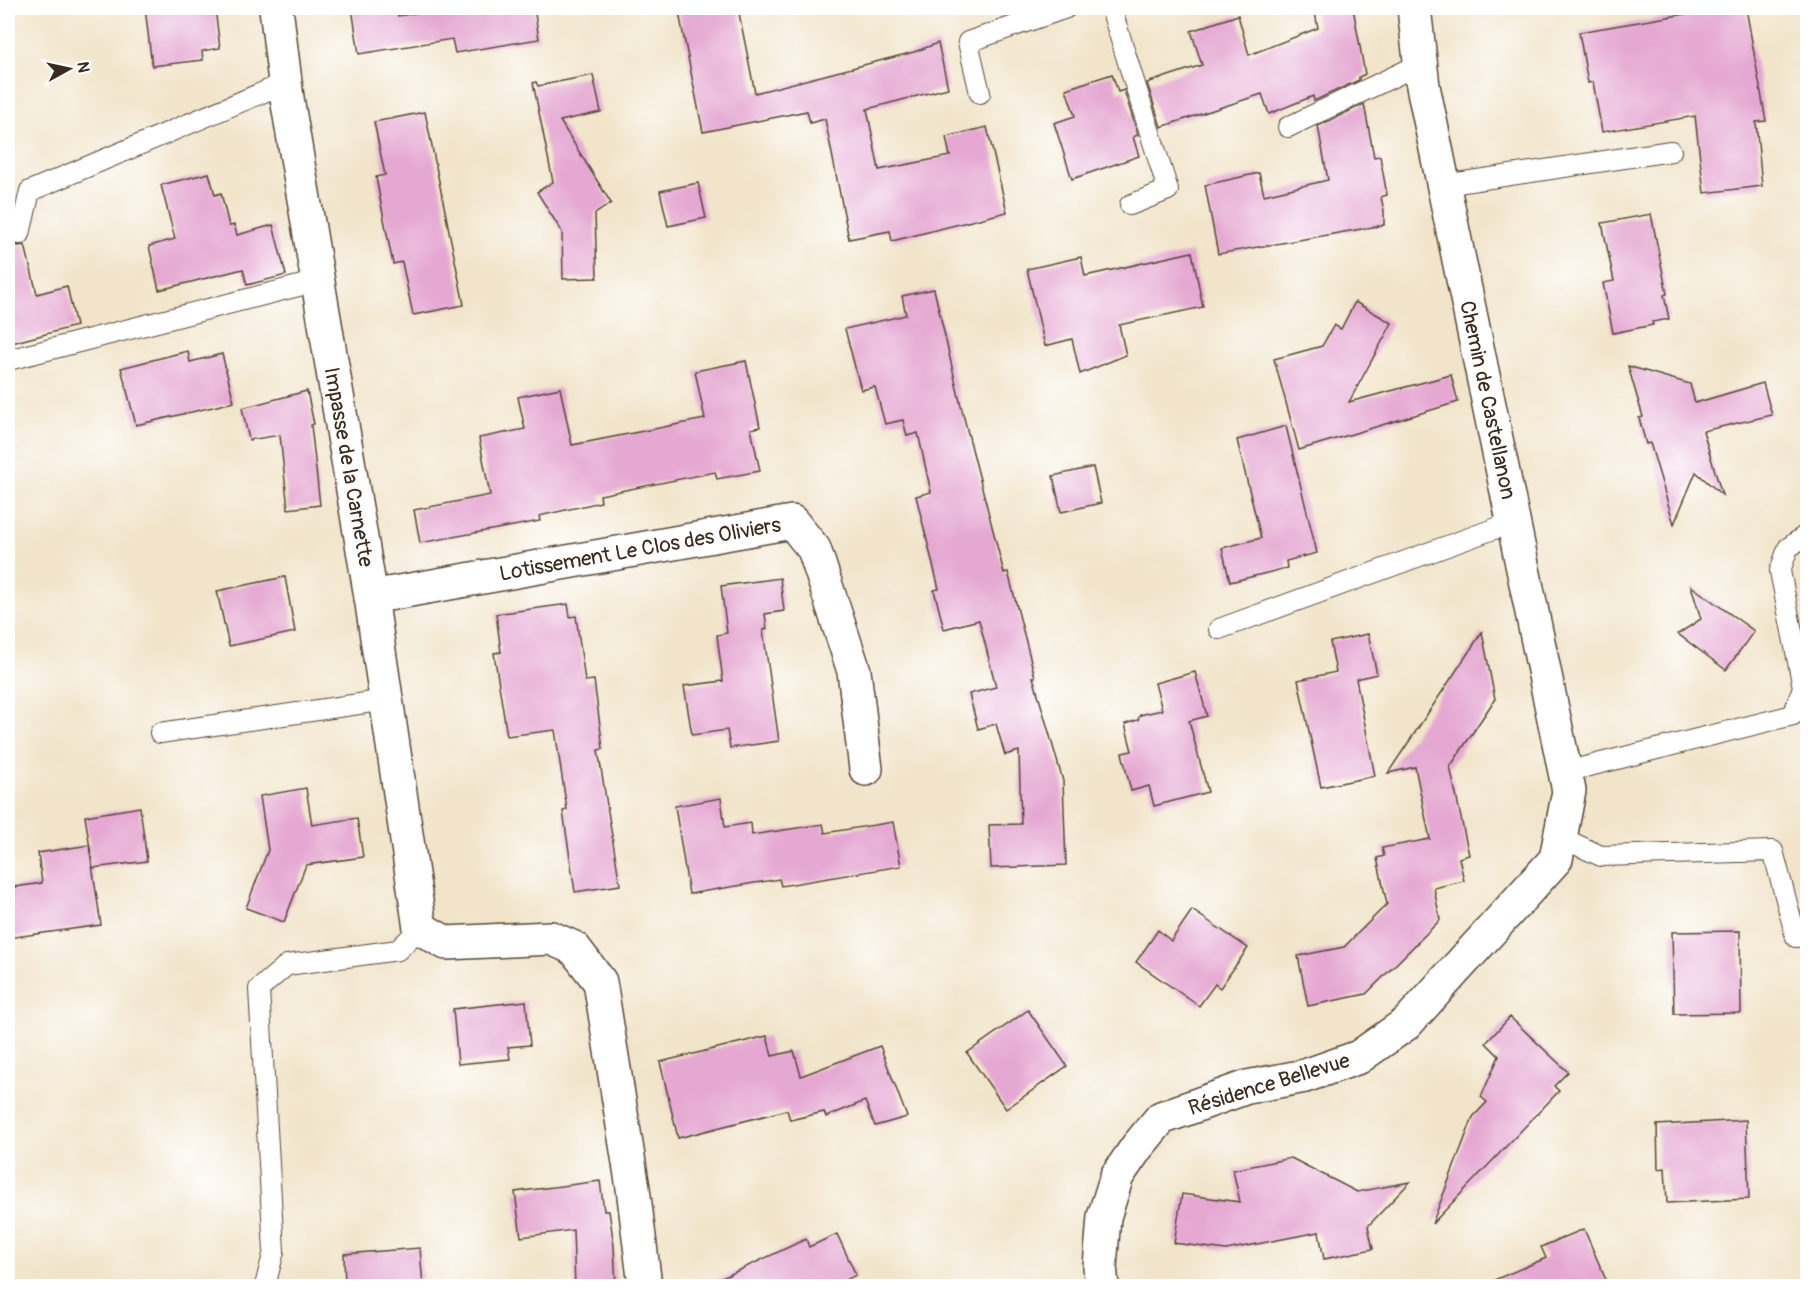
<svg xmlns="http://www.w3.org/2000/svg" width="1815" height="1294" font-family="Pangolin,sans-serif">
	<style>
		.building { fill: #e5a8d2 }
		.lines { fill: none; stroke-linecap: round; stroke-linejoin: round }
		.lane-casing { stroke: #564638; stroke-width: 22 }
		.street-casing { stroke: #564638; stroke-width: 36 }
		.lane { stroke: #fff; stroke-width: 20 }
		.street { stroke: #fff; stroke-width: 33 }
		.labels { text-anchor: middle; stroke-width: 4.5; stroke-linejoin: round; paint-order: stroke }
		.street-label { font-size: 21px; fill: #3b2a1e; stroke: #fff }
	</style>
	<rect width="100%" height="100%" fill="#fff"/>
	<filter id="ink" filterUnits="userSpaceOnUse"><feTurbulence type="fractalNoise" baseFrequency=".0167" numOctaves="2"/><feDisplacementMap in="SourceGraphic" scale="12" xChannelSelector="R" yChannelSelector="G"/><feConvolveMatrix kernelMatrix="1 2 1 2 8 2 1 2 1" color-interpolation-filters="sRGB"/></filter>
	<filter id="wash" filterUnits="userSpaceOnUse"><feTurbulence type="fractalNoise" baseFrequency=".008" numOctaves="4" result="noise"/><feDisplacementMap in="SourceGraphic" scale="24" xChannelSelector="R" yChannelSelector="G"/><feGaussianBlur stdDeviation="1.35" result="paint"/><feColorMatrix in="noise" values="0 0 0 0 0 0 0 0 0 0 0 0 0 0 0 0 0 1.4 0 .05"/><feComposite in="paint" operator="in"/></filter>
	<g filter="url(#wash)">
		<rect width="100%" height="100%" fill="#f1e4ca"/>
		<g id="blocks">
			<g class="building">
				<path d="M145,8H215L220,48L202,51L203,60L152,66Z"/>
				<path d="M352,8H397L398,16L447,8H534L539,39L455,53L452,39L359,54Z"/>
				<path d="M678,8H738L755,93L914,52L938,43L948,88L867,109L879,170L950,156L946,137L987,127L1007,212L892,241L890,231L849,239L825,119L810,123L807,111L703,132Z"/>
				<path d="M1314,8H1353L1365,74L1359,77V80L1314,101L1313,96L1269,114L1262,94L1161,127L1147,83L1202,65L1191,31L1238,15L1249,55L1318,28Z"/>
				<path d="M1721,8H1746L1766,121L1756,122L1762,186L1704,193L1695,116L1602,132L1593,82L1588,83L1579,32Z"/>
				<path d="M1112,74L1118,92L1124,90L1138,135L1133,137L1139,156L1072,179L1054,123L1075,116L1066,89Z"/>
				<path d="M593,75L601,112L560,121L611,203L595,214L597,278L563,279L562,232L537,192L553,182L533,83L536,82L538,86Z"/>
				<path d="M1364,104L1374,157L1380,156L1387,195L1381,197L1384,211V225L1218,254L1205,185L1259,173L1264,195L1328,180L1318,126Z"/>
				<path d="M425,112L464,305L413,315L402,262L393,264L381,204L376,177L385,175L374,122Z"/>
				<path d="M209,173L215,195L221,193L229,226L234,225L237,235L273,225L286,275L247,285L243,269L159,290L149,246L175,239L161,185Z"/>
				<path d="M698,183L706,218L668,226L660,191Z"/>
				<path d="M1651,214L1667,294L1664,295L1669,319L1652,322L1653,325L1613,333L1603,283L1614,281L1602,223Z"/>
				<path d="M8,224H10L8,237L11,242L18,246L25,245L37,294L67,286L76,326L8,344Z"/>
				<path d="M1192,252L1203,307L1119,325L1126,355L1080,374L1072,339L1045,346L1027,269L1081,257L1085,276Z"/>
				<path d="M934,289L961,406L1004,573L1008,572L1035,677H1033L1063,781L1066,865L991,868L989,825L1021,824L1019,751L1005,755L996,724L978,729L969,694L996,687L979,620L944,629L934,590L939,589L916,496L931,492L918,433L907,436L903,420L885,424L875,387L861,390L845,329L906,315L902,296Z"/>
				<path d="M1355,302L1392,323L1349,402L1451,375L1458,402L1299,450L1274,359L1322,346L1334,325L1341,329Z"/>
				<path d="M188,351L190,362L222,354L234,402L136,425L121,368Z"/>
				<path d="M746,361L760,427L751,429L760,471L717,479L715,472L600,495L601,502L539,516L540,521L420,543L414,510L490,495L479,438L525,429L518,397L560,388L572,445L705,419L695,371Z"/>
				<path d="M1628,366L1690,384L1695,403L1763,383L1772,415L1703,431L1722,495L1696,472L1674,524L1650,443L1646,444L1639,418L1643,417Z"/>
				<path d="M307,391L314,424L311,425L320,505L288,509L280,435L249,440L242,408Z"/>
				<path d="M1286,426L1317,553L1286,561L1287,568L1230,582L1222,548L1261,538L1237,440Z"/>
				<path d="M1093,467L1101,503L1061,512L1053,476Z"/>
				<path d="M285,577L295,632L229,646L217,591Z"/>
				<path d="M780,578L784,611L765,614L767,629L763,630L779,741L730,748L727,730L692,735L684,686L723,681L717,635L727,633L721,586Z"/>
				<path d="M1691,586L1754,631L1726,670L1678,634L1701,619Z"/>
				<path d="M568,604L570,617L576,616L585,681L594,680L603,749L598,750L620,885L575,892L563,811L567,810L555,730L507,736L494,653L501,652L496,614Z"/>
				<path d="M1482,632L1495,699L1450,767L1469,855L1459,858L1464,881L1434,888L1440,920L1366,994L1308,1006L1298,956L1344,947L1387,904L1377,858L1384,856L1382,848L1430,839L1415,767L1388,773Z"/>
				<path d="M1368,634L1377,674L1356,679L1375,776L1321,787L1298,680L1336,672L1330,642Z"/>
				<path d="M1195,672L1207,716L1189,721L1208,792L1154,806L1149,786L1131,791L1122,753L1132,751L1125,724L1138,720L1140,715L1162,710L1155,683Z"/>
				<path d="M306,788L312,825L357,818L363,857L306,865L284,922L246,908L268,850L260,796Z"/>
				<path d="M721,798L725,827L751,823L752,835L823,824L825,833L893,822L901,866L781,886L779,879L689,894L675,806Z"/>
				<path d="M140,807L147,861L93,868L85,816Z"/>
				<path d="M89,845L101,925L8,938V888L42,883L38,853Z"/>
				<path d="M1192,910L1248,948L1220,988L1215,984L1199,1006L1136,962L1158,930L1171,941Z"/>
				<path d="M1740,931L1741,1013L1674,1014L1672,932Z"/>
				<path d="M526,1001L530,1045L508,1047L510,1059L458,1064L453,1009Z"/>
				<path d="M1028,1010L1067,1066L1006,1109L967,1053Z"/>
				<path d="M1510,1017L1568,1072L1554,1086L1559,1091L1432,1224L1473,1117L1487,1102L1481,1097L1499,1056L1486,1043Z"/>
				<path d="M767,1036L772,1056L794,1051L801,1076L880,1046L907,1117L875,1126L865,1101L826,1117L824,1112L790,1120L787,1110L678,1138L660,1062Z"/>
				<path d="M1746,1120L1749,1199L1667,1203L1665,1168L1658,1169L1657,1125Z"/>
				<path d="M1291,1158L1357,1192L1410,1182L1368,1226L1373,1249L1324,1259L1319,1232L1226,1250L1174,1243L1182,1194L1240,1202L1233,1170Z"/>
				<path d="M600,1181L604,1211H609L614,1246L616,1287H575L573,1230L521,1237L515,1192Z"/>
				<path d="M1584,1229L1609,1287H1478L1546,1258L1541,1247Z"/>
				<path d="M837,1234L856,1275L831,1287H703L806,1239L809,1247Z"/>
				<path d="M420,1248L423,1287H345L344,1254Z"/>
			</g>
		</g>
	</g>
	<g filter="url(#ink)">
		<use href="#blocks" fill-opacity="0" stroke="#564638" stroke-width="1.5"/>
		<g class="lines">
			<defs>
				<g id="lane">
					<path d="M1111,8L1168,190L1130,205"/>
					<path d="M980,93L968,42L1066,8"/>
					<path d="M1288,127L1420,64"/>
					<path d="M1444,185L1671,151"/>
					<path d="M20,234L30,191L285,83"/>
					<path d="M8,360L318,281"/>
					<path d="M1219,629L1513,522"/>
					<path d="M160,733L386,700"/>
					<path d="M1565,772L1793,715L1803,687L1780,571L1788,548L1806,535"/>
					<path d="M1560,837L1601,856L1773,851L1796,937"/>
					<path d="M265,1286L274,1251L259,989L287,965L398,950L420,928"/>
				</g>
				<g id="street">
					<path d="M276,8L287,98L371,597L420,928L446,943L551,938L574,948L600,982L633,1188L645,1286"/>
					<path d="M371,597L792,522L814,549L854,671L866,769"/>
					<path d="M1102,1286L1100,1267L1104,1217L1117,1176L1137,1147L1161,1118L1247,1087L1305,1076L1359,1057L1407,1023L1556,859L1569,791L1423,86L1414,8"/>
				</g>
			</defs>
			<use href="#lane" class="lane-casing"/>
			<use href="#street" class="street-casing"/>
			<use href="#lane" class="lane"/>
			<use href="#street" class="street"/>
		</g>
	</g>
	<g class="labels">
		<g class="street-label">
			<text transform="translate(1488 400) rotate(78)" y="7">Chemin de Castellanon</text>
			<text transform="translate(349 467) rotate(80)" y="7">Impasse de la Carnette</text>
			<text transform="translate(640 549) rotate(-10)" y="7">Lotissement Le Clos des Oliviers</text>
			<text transform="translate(1269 1084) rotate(-17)" y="7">Résidence Bellevue</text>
		</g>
	</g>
	<rect width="1815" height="1294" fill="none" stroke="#fff" stroke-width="30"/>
	<g transform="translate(69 69) rotate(82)" stroke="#ffffff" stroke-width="4.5" paint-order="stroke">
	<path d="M0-4.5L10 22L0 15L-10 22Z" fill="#3b2a1e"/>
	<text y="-9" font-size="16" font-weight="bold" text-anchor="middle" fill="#3b2a1e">N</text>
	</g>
</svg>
